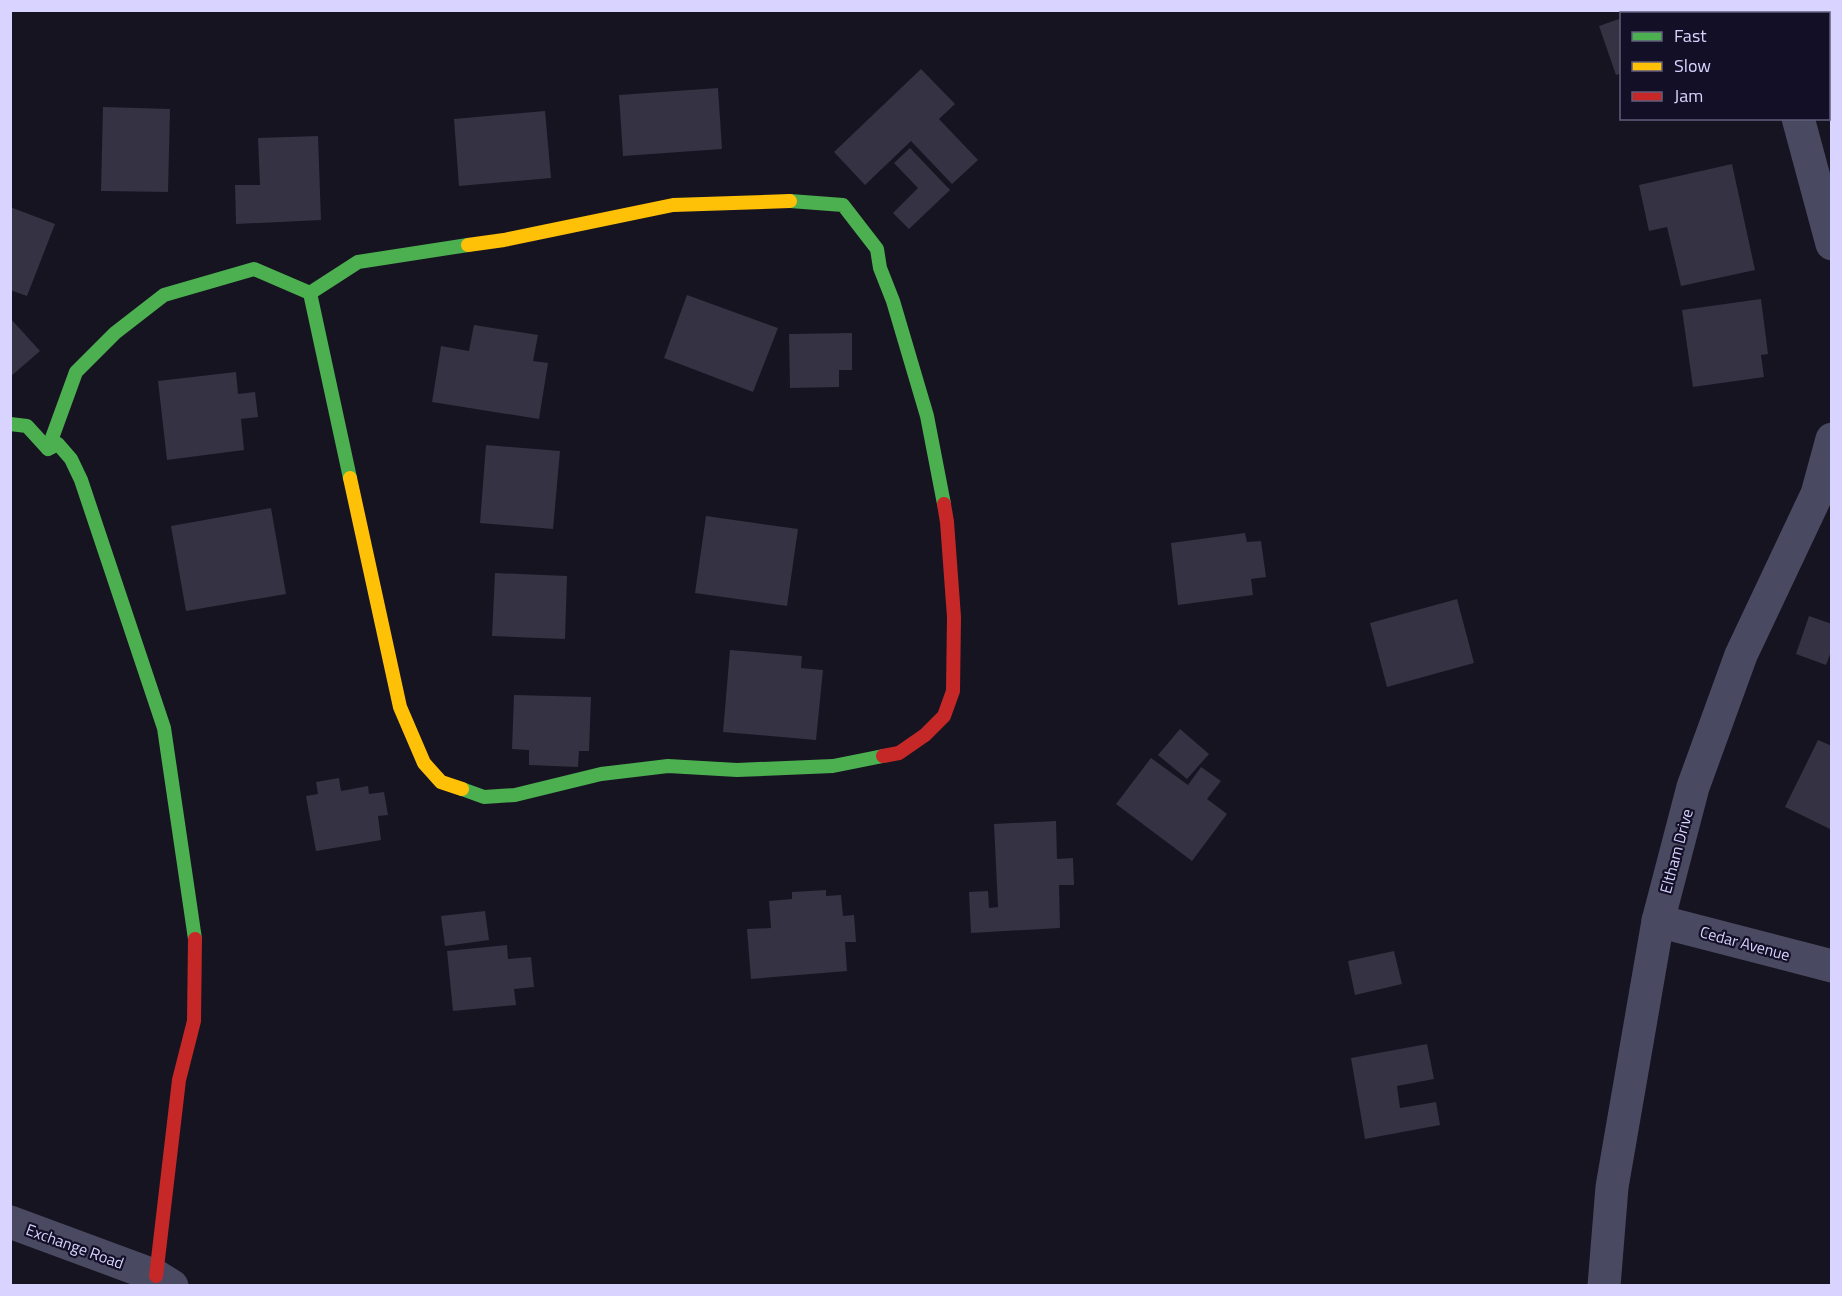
<svg xmlns="http://www.w3.org/2000/svg" width="1842" height="1296" font-family="'Titillium Web',sans-serif">
	<style>
		.building { fill: #343243 }
		.lines { fill: none; stroke-linecap: round; stroke-linejoin: round }
		.street { stroke: #4a4962; stroke-width: 33 }
		.fast { stroke: #4caf50; stroke-width: 14 }
		.slow { stroke: #ffc107; stroke-width: 14 }
		.jam { stroke: #c62828; stroke-width: 14 }
		.labels { text-anchor: middle; stroke-width: 4.5; stroke-linejoin: round; paint-order: stroke }
		.street-label { font-size: 16px; fill: #d9d4ff; stroke: #130f26 }
	</style>
	<rect width="100%" height="100%" fill="#161421"/>
	<g class="building">
		<path d="M1643,10H1673L1674,14H1635Z"/>
		<path d="M1622,18V73L1616,75L1599,26Z"/>
		<path d="M921,69L955,104L939,119L978,160L952,184L911,141L865,185L834,152Z"/>
		<path d="M718,88L722,149L623,156L619,95Z"/>
		<path d="M103,107L170,109L168,192L101,191Z"/>
		<path d="M545,111L551,178L459,186L454,119Z"/>
		<path d="M318,136L321,220L236,224L235,185H260L258,138Z"/>
		<path d="M910,148L950,190L909,229L893,213L918,188L894,163Z"/>
		<path d="M1732,164L1755,270L1681,286L1667,227L1649,231L1639,185Z"/>
		<path d="M10,207L55,224L27,296L10,290Z"/>
		<path d="M687,295L778,328L753,392L664,358Z"/>
		<path d="M1761,299L1768,354L1761,355L1764,377L1693,387L1682,310Z"/>
		<path d="M10,318L40,351L10,377Z"/>
		<path d="M474,325L538,335L533,361L548,363L539,419L432,402L441,346L469,351Z"/>
		<path d="M852,333V370H839V387L790,388L789,334Z"/>
		<path d="M236,372L238,394L255,392L258,417L241,419L244,450L167,460L158,381Z"/>
		<path d="M486,445L560,451L553,529L480,523Z"/>
		<path d="M271,508L286,594L186,611L171,526Z"/>
		<path d="M706,516L798,529L787,606L695,593Z"/>
		<path d="M1245,533L1247,542L1261,541L1266,577L1251,579L1253,595L1178,605L1171,543Z"/>
		<path d="M495,573L567,576L565,639L492,636Z"/>
		<path d="M1457,599L1474,663L1387,687L1370,623Z"/>
		<path d="M1809,616L1832,624V649L1826,665L1796,654Z"/>
		<path d="M730,650L802,656L801,668L823,670L816,740L723,732Z"/>
		<path d="M514,695L591,697L589,751H579L578,767L529,765V750L512,749Z"/>
		<path d="M1180,729L1209,754L1187,779L1158,755Z"/>
		<path d="M1818,740L1832,746V830L1785,807Z"/>
		<path d="M1151,758L1188,785L1201,767L1221,781L1207,799L1227,814L1192,861L1116,804Z"/>
		<path d="M339,778L341,791L368,786L369,794L384,792L388,815L378,816L381,840L316,851L306,796L318,794L316,782Z"/>
		<path d="M1056,821L1057,859L1073,858L1074,885H1059L1060,928L971,933L969,892L988,891L989,908L998,907L994,824Z"/>
		<path d="M826,890V896L841,895L843,916L854,915L856,942H845L847,971L751,979L747,929L771,928L769,901L792,899V892Z"/>
		<path d="M485,911L489,940L445,946L441,916Z"/>
		<path d="M507,945L508,959L531,957L534,987L514,989L516,1005L453,1011L447,951Z"/>
		<path d="M1394,951L1402,984L1355,995L1348,961Z"/>
		<path d="M1427,1044L1434,1079L1397,1086L1400,1108L1436,1102L1440,1125L1365,1139L1351,1058Z"/>
	</g>
	<g class="lines">
		<g class="street">
			<path d="M1764,10L1765,14"/>
			<path d="M1798,118L1832,244"/>
			<path d="M1658,921L1832,966"/>
			<path d="M10,1222L156,1276L172,1286"/>
			<path d="M1604,1286L1612,1187L1658,921L1693,787L1741,655L1817,494L1832,439"/>
		</g>
		<g class="fast">
			<path d="M790,201L843,205L877,249L880,268L893,301L927,416L944,504"/>
			<path d="M310,293L350,478"/>
			<path d="M10,424L27,426L48,449L58,444L71,459L81,480L164,728L195,939"/>
			<path d="M48,449L76,372L115,333L164,295L254,269L310,293L358,262L468,245"/>
			<path d="M462,789L484,797L515,795L601,774L668,766L737,770L833,766L883,756"/>
		</g>
		<g class="slow">
			<path d="M468,245L504,240L673,205L790,201"/>
			<path d="M350,478L400,707L424,763L441,782L462,789"/>
		</g>
		<g class="jam">
			<path d="M883,756L899,753L925,735L944,716L953,691L954,617L947,522L944,504"/>
			<path d="M156,1276L179,1080L194,1021L195,939"/>
		</g>
	</g>
	<g class="labels">
		<g class="street-label">
			<text transform="translate(1676 851) rotate(-75)" y="6">Eltham Drive</text>
			<text transform="translate(1745 943) rotate(15)" y="6">Cedar Avenue</text>
			<text transform="translate(75 1246) rotate(20)" y="6">Exchange Road</text>
		</g>
	</g>
	<rect width="1842" height="1296" fill="none" stroke="#d9d4ff" stroke-width="24"/>
	<rect x="1620" y="12" width="210" height="108" fill="#130f26" stroke="#625e7d" stroke-width="1.5"/>
	<rect x="1632" y="32" width="30" height="9" fill="#4caf50" stroke="#625e7d" stroke-width="1.5"/>
	<text x="1674" y="42" font-size="18" fill="#d9d4ff">Fast</text>
	<rect x="1632" y="62" width="30" height="9" fill="#ffc107" stroke="#625e7d" stroke-width="1.5"/>
	<text x="1674" y="72" font-size="18" fill="#d9d4ff">Slow</text>
	<rect x="1632" y="92" width="30" height="9" fill="#c62828" stroke="#625e7d" stroke-width="1.5"/>
	<text x="1674" y="102" font-size="18" fill="#d9d4ff">Jam</text>
</svg>
